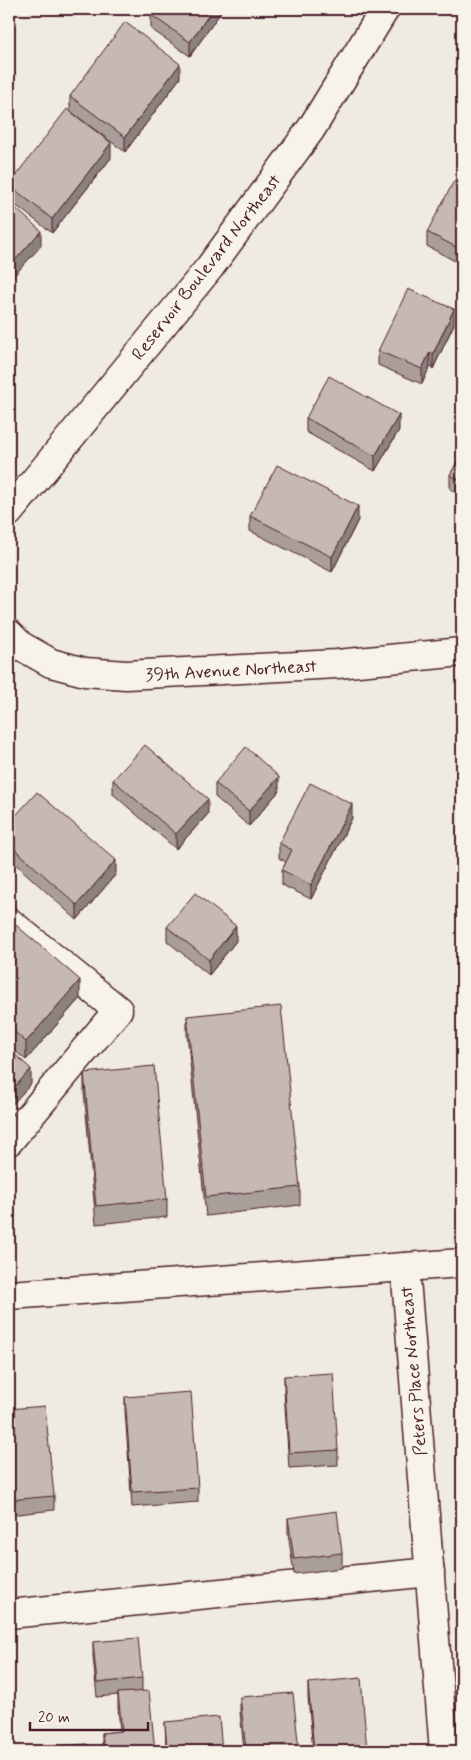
<svg xmlns="http://www.w3.org/2000/svg" width="471" height="1760" font-family="Mynerve,sans-serif">
	<style>
		.lines { fill: none; stroke-linecap: round; stroke-linejoin: round }
		.minor-casing { stroke: #4a1f2b; stroke-width: 31 }
		.minor { stroke: #f7f3e8; stroke-width: 28 }
		.wall { fill: #aa9e9a; stroke: #4a1f2b }
		.shaded-wall { fill: #8b817d; stroke: #4a1f2b }
		.building { fill: #c6b8b3; stroke: #4a1f2b }
		.labels { text-anchor: middle; stroke-width: 5; stroke-linejoin: round; paint-order: stroke }
		.street-label { font-size: 18px; fill: #4a1f2b; stroke: #f7f3e8 }
	</style>
	<rect width="100%" height="100%" fill="#f0ebe0"/>
	<filter id="ink" filterUnits="userSpaceOnUse"><feTurbulence type="fractalNoise" baseFrequency=".02" numOctaves="2"/><feDisplacementMap in="SourceGraphic" scale="10" xChannelSelector="R" yChannelSelector="G"/><feConvolveMatrix kernelMatrix="1 2 1 2 8 2 1 2 1" color-interpolation-filters="sRGB"/></filter>
	<g filter="url(#ink)">
		<g class="lines">
			<defs>
				<g id="minor">
					<path d="M9,512L210,267L311,129L385,9"/>
					<path d="M9,634L21,646L51,663L85,672L126,675L337,664L462,652"/>
					<path d="M9,922L118,1010L9,1141"/>
					<path d="M405,1267L462,1263"/>
					<path d="M9,1295L405,1267L444,1751"/>
					<path d="M9,1614L430,1572"/>
				</g>
			</defs>
			<use href="#minor" class="minor-casing"/>
			<use href="#minor" class="minor"/>
		</g>
		<g class="wall">
			<path d="M156,9H223L190,56L151,29V15Z"/>
			<path d="M180,78L125,152L70,111V96Z"/>
			<path d="M111,158L52,233L9,200V184Z"/>
			<path d="M462,186V265L427,246V232Z"/>
			<path d="M454,324L433,369L430,366L422,384L378,365V351Z"/>
			<path d="M462,391V414L459,412V398Z"/>
			<path d="M306,418L399,430L375,471L306,432Z"/>
			<path d="M462,453V496L450,489V475Z"/>
			<path d="M250,516L358,520L332,572L250,531Z"/>
			<path d="M113,780L208,814L176,849L113,794Z"/>
			<path d="M215,783L279,791L249,826L215,797Z"/>
			<path d="M352,818L311,899L282,885V870L286,862L279,858V843Z"/>
			<path d="M9,823L116,874L77,920L9,858Z"/>
			<path d="M9,919L80,998L26,1060L9,1046Z"/>
			<path d="M167,927L236,941L209,975L167,941Z"/>
			<path d="M187,1016L300,1187V1205L206,1216L187,1034Z"/>
			<path d="M84,1073L167,1199V1217L96,1224L84,1091Z"/>
			<path d="M284,1376L338,1450V1465L289,1468L284,1390Z"/>
			<path d="M125,1397L198,1488V1502L132,1507L125,1411Z"/>
			<path d="M9,1409L54,1496V1510L9,1515Z"/>
			<path d="M288,1518L342,1553V1568L294,1574L288,1533Z"/>
			<path d="M93,1642L142,1678V1691L155,1751H102V1733L120,1731L118,1708V1695L97,1697L93,1657Z"/>
			<path d="M308,1683L367,1751H313L308,1697Z"/>
			<path d="M240,1697L299,1751H244L240,1712Z"/>
			<path d="M165,1722L222,1751H166Z"/>
		</g>
		<g class="shaded-wall">
			<path d="M213,9H223L190,56V42Z"/>
			<path d="M180,64V78L125,152V137Z"/>
			<path d="M111,143V158L52,233V219Z"/>
			<path d="M41,231V246L9,281V267Z"/>
			<path d="M454,309V324L433,369V354Z"/>
			<path d="M430,352V366L422,384V369Z"/>
			<path d="M399,415V430L375,471V456Z"/>
			<path d="M358,506V520L332,572V557Z"/>
			<path d="M279,777V791L249,826V811Z"/>
			<path d="M208,799V814L176,849V834Z"/>
			<path d="M352,804V818L311,899V885Z"/>
			<path d="M116,860V874L77,920V905Z"/>
			<path d="M236,926V941L209,975V960Z"/>
			<path d="M80,980V998L26,1060V1042Z"/>
			<path d="M31,1069V1084L9,1108V1093Z"/>
		</g>
		<g class="building">
			<path d="M156,9H213L190,42L151,15Z"/>
			<path d="M125,22L180,64L125,137L70,96Z"/>
			<path d="M67,109L111,143L52,219L9,185V184Z"/>
			<path d="M454,181L462,186V250L427,232Z"/>
			<path d="M9,202L41,231L9,267Z"/>
			<path d="M408,289L454,309L433,354L430,352L422,369L378,351Z"/>
			<path d="M329,376L399,415L375,456L306,418Z"/>
			<path d="M462,391V399L459,398Z"/>
			<path d="M462,453V481L450,475Z"/>
			<path d="M277,465L358,506L332,557L250,516Z"/>
			<path d="M145,745L208,799L176,834L113,780Z"/>
			<path d="M246,747L279,777L249,811L215,783Z"/>
			<path d="M310,783L352,804L311,885L282,870L292,850L279,843Z"/>
			<path d="M37,792L116,860L77,905L9,844V823Z"/>
			<path d="M195,893L236,926L209,960L167,927Z"/>
			<path d="M9,919L80,980L26,1042L9,1027Z"/>
			<path d="M281,1006L300,1187L206,1197L187,1016Z"/>
			<path d="M9,1049L31,1069L9,1093Z"/>
			<path d="M154,1066L167,1199L96,1206L84,1073Z"/>
			<path d="M333,1373L338,1450L289,1453L284,1376Z"/>
			<path d="M191,1392L198,1488L132,1492L125,1397Z"/>
			<path d="M45,1406L54,1496L9,1500V1409Z"/>
			<path d="M337,1511L342,1553L294,1559L288,1518Z"/>
			<path d="M138,1638L142,1678L97,1683L93,1642Z"/>
			<path d="M361,1678L367,1751H314L308,1683Z"/>
			<path d="M149,1691L155,1751H104L102,1733L122,1731L118,1693Z"/>
			<path d="M293,1693L299,1751H246L240,1697Z"/>
			<path d="M219,1717L222,1751H167L165,1722Z"/>
			<path d="M9,1733H12L13,1751H9Z"/>
			<path d="M87,1744L88,1751H31V1748Z"/>
		</g>
	</g>
	<g class="labels">
		<g class="street-label">
			<text transform="translate(206 267) rotate(-52)" y="6">Reservoir Boulevard Northeast</text>
			<text transform="translate(231 670) rotate(-3)" y="6">39th Avenue Northeast</text>
			<text transform="translate(413 1371) rotate(-95)" y="6">Peters Place Northeast</text>
		</g>
	</g>
	<rect width="471" height="1760" fill="none" stroke="#f7f3e8" stroke-width="30"/>
	<rect x="15" y="15" width="441" height="1730" fill="none" stroke="#4a1f2b" stroke-width="2" filter="url(#ink)"/>
	<path d="M30 1722v8h118v-8" fill="none" stroke="#4a1f2b" stroke-width="2.5"/>
	<text x="38" y="1722" font-size="15" fill="#4a1f2b" stroke="#f7f3e8" stroke-width="4" paint-order="stroke">20 m</text>
</svg>
